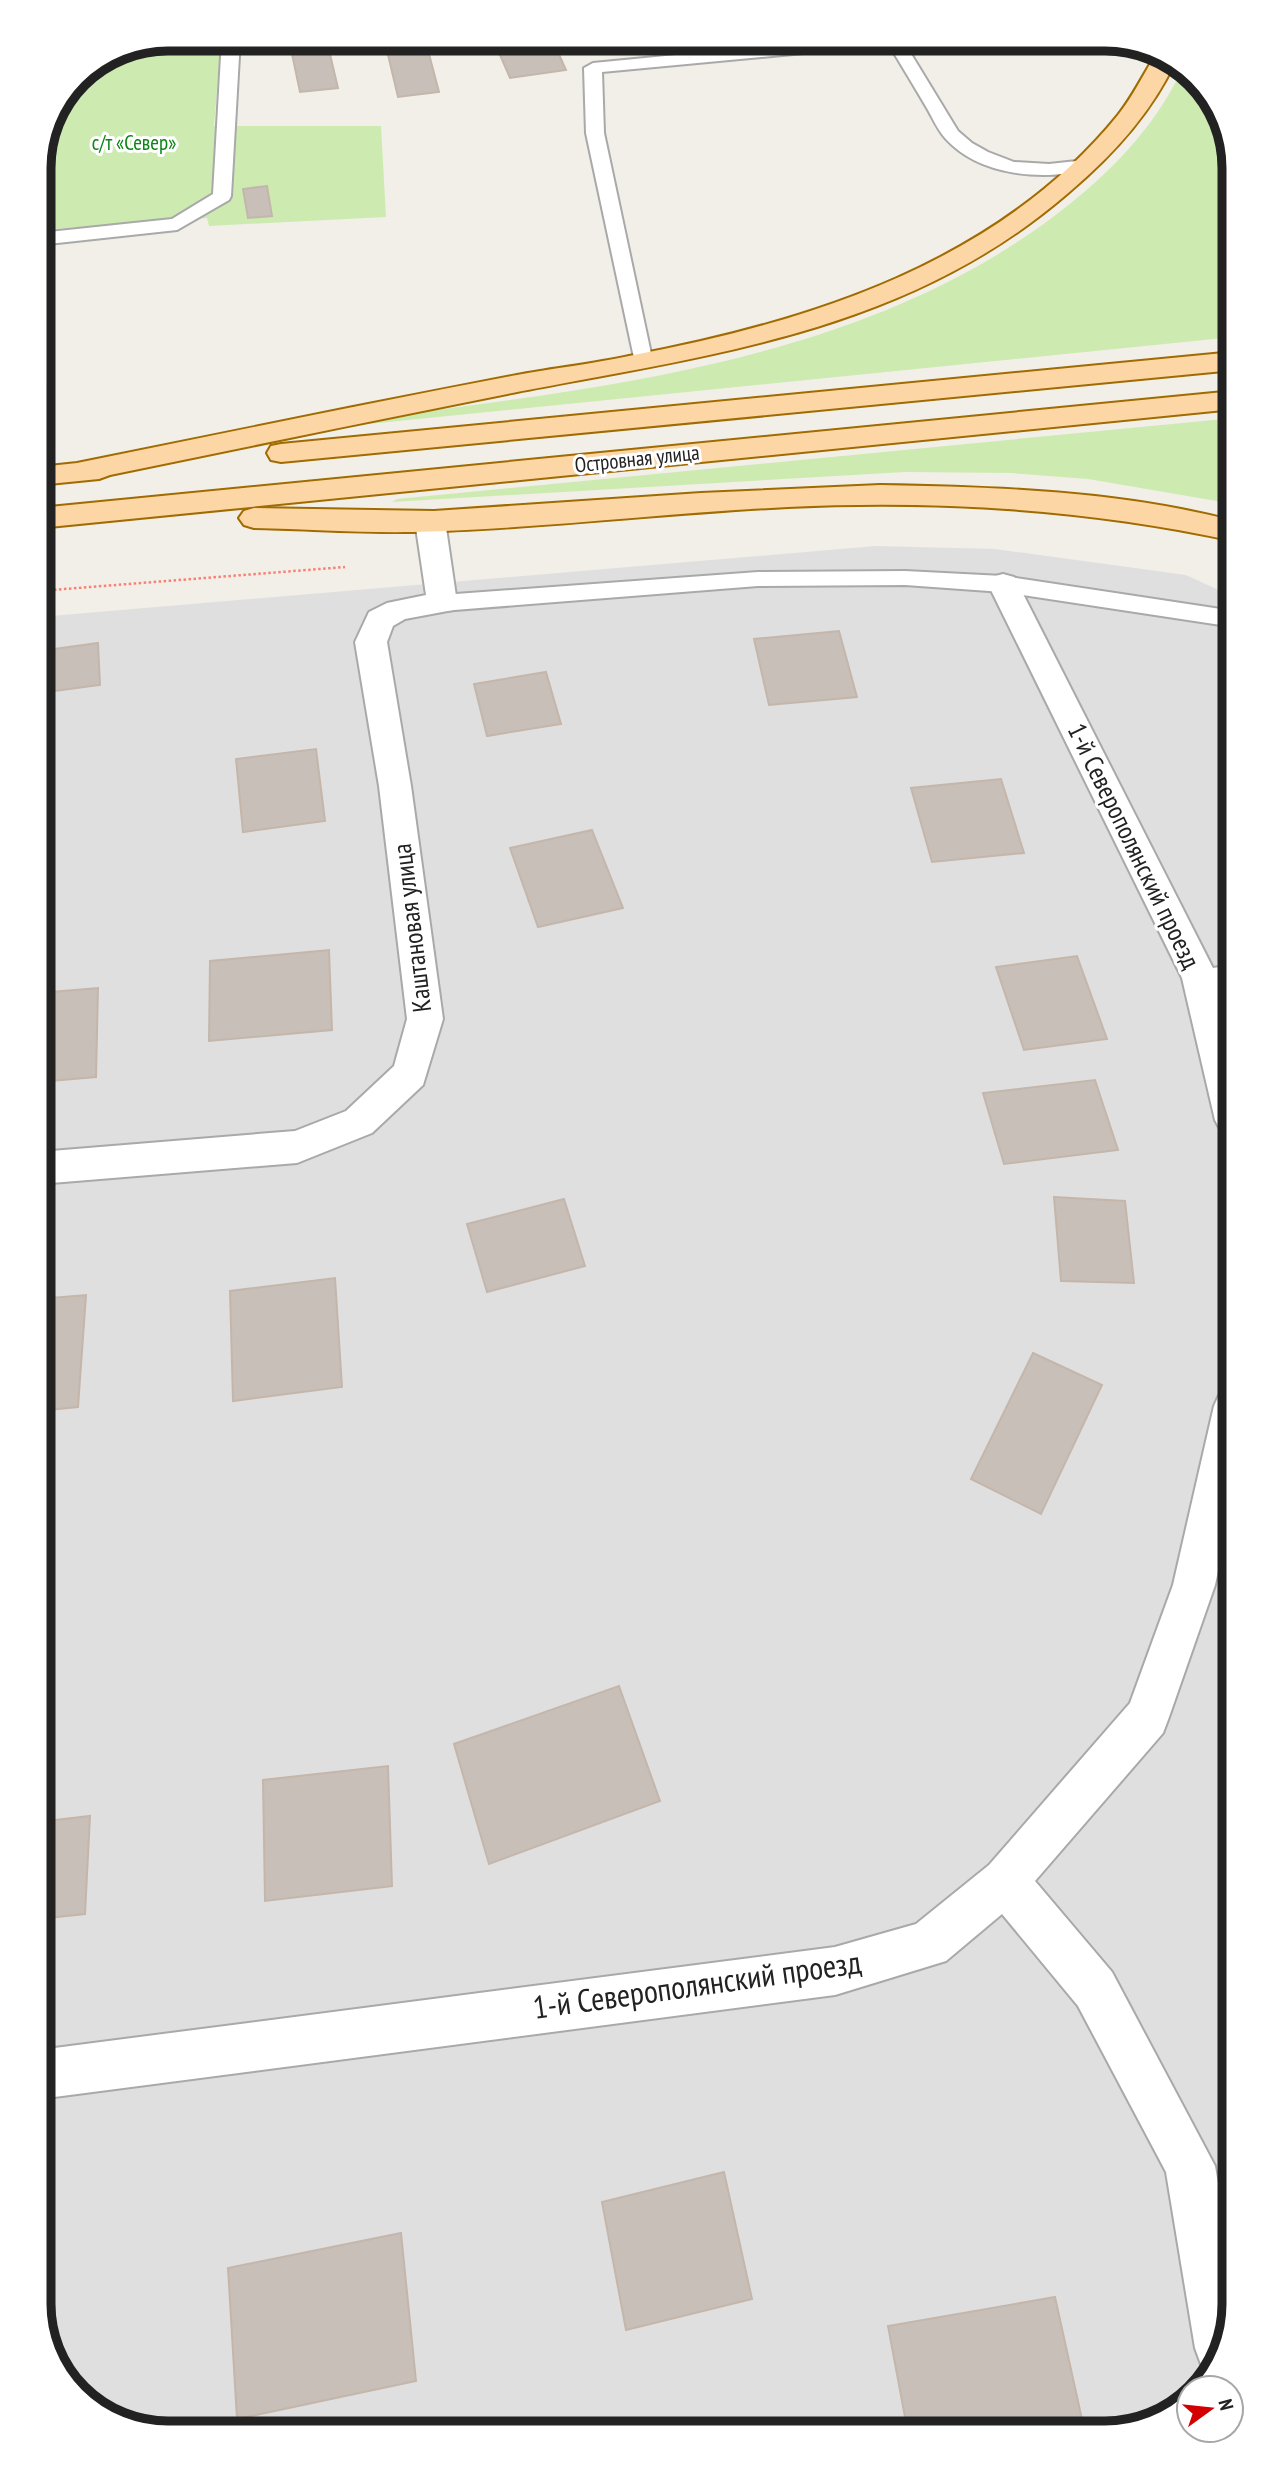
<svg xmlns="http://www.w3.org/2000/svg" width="1273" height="2472" font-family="'PT Sans Narrow',sans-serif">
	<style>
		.residential { fill: #e0dfdf }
		.grass { fill: #cdebb0 }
		.building { fill: #c7bfb8; stroke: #c4b6ab; stroke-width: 2 }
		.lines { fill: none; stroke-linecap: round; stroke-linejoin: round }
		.service-casing { stroke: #a9a9a9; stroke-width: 4 }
		.minor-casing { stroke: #a9a9a9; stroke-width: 4 }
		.primary-casing { stroke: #a06b00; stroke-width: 4 }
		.path { stroke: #fa8072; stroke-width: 2.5; stroke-dasharray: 2.5 2.5; stroke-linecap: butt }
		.service { fill: #fff; fill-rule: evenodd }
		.minor { fill: #fff; fill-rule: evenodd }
		.primary { fill: #fcd6a4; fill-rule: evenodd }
		.labels { text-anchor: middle; stroke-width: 6; stroke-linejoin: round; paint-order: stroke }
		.far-park-label { font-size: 21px; fill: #0c8416; stroke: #fff }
		.far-street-label { font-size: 21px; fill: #222; stroke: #fff }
		.street-label { font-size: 26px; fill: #222; stroke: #fff }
		.near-street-label { font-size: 32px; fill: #222; stroke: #fff }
		.rim { fill: none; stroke: #222; stroke-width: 9 }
	</style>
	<rect width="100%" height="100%" fill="#f2efe9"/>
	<path class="residential" d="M876,546L995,549L1186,575L1234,597V2304L1212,2376L1198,2388H1189V2395L1154,2424L1105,2433H160L96,2411L48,2353L39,2304V617Z"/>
	<g class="grass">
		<path d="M168,39H221L214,126H381L386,217L209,226L207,218L39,230V160L77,76L119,48Z"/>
		<path d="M1184,65L1225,119L1234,168V337L299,431V428C559,391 858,375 1071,203C1118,165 1159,121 1184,65Z"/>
		<path d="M1234,418V504L1088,479L1011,473L905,472L392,502L397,499Z"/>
	</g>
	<g class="building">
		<path d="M425,39L439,92L398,97L385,42Z"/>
		<path d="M493,39H552L566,70L510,78Z"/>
		<path d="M329,50L338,88L300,92L292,54Z"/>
		<path d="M267,186L272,216L248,218L243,189Z"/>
		<path d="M839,631L857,697L769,705L754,639Z"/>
		<path d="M98,643L100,685L39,693V651Z"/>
		<path d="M546,672L561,724L487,736L474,684Z"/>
		<path d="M316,749L325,821L243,832L236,759Z"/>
		<path d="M1001,779L1024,853L932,862L911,788Z"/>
		<path d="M592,830L623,908L538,927L510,848Z"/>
		<path d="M329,950L332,1030L209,1041L210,961Z"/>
		<path d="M1077,956L1107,1039L1024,1050L996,967Z"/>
		<path d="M98,988L96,1077L39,1082V993Z"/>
		<path d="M1095,1080L1118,1150L1004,1164L983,1093Z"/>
		<path d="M1054,1197L1125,1201L1134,1283L1061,1281Z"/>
		<path d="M564,1199L585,1266L487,1292L467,1224Z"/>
		<path d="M335,1278L342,1387L233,1401L230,1291Z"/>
		<path d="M86,1295L78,1407L39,1411V1299Z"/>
		<path d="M1033,1353L1102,1385L1041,1514L971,1479Z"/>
		<path d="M619,1686L660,1801L489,1864L454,1744Z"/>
		<path d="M388,1766L392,1886L265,1901L263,1780Z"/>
		<path d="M90,1816L85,1914L39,1919V1822Z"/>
		<path d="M724,2172L752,2299L626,2330L602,2202Z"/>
		<path d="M401,2233L416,2381L237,2419L228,2268Z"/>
		<path d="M1055,2297L1085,2433H908L888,2326Z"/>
	</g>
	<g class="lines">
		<defs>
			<g id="service">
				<path d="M222,39H240L231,196L229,200L177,230L39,245V233L172,219L213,194Z"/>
				<path d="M843,39H902L958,131L972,143L988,152L1014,162L1049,164L1086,160L1095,165L1092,169C1044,181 980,177 945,138C938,130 933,119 928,110C915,88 902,66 889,45L602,72L604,133L653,363L650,367H636L586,133L584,68L593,63Z"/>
				<path d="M905,571L1003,576L1234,611V627L1003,592L905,585L758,586L442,611L434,608L431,603L434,598L442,595L758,572Z"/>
				<path d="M1234,965V985L1200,988L1191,985L1187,978L1191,971Z"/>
			</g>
			<g id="minor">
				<path d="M430,511L440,514L445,521L457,603L453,610L405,619L393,626L387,642L411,786L443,1019L423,1085L372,1133L297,1163L39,1184V1152L295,1131L346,1111L394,1066L407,1019L379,786L355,642L369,612L387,603L426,595L415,521L420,514Z"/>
				<path d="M1003,574L1014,577L1018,584L1218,978L1234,1047V1135L1221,1131L1215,1120L1182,978L988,584L992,577Z"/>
				<path d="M1234,1387V1497L1215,1585L1169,1717L1163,1733L1035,1881L1112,1972L1215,2166L1234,2276V2305L1214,2371L1202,2367L1195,2348L1166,2172L1078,2006L1002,1914L946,1961L835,1995L39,2099V2050L835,1947L916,1924L989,1865L1130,1703L1173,1585L1214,1406L1220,1393Z"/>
			</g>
			<g id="primary">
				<path d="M1156,54L1175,62C1151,114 1111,157 1067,194C908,331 715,354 517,392C381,419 246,447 110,475L99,479L39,485V467L77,463C224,433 370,403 517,375C554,368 592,364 629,356C810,322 998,263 1118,115C1133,96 1143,75 1156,54Z"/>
				<path d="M1234,352V370L281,462L271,460L267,453L271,446L281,444Z"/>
				<path d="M1234,391V409L39,528V508Z"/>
				<path d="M880,485C998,487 1120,491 1234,521V541C1087,509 938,500 788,507C663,513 538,529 413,532C360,533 307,529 254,528L244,525L239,518L244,511L254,508L434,511L701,493Z"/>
			</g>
		</defs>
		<use href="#service" class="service-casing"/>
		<use href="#minor" class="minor-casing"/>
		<use href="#primary" class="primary-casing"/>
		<path class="path" d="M39,591L345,567"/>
		<use href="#service" class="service"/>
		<use href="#minor" class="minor"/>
		<use href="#primary" class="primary"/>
	</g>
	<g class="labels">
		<g class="far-park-label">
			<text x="134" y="150">с/т «Север»</text>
		</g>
		<g class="far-street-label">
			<text transform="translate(637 459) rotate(-6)" y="7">Островная улица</text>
		</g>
		<g class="street-label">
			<text transform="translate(1134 846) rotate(64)" y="9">1-й Северополянский проезд</text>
			<text transform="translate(412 928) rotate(-97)" y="9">Каштановая улица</text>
		</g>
		<g class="near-street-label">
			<text transform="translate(697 1985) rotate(-8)" y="11">1-й Северополянский проезд</text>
		</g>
	</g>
	<path d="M0 0H1273V2472H0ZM168 51H1105A117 117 0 0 1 1222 168V2304A117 117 0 0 1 1105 2421H168A117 117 0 0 1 51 2304V168A117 117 0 0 1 168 51Z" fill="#fff" fill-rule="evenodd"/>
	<path class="rim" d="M168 51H1105A117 117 0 0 1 1222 168V2304A117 117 0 0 1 1105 2421H168A117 117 0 0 1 51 2304V168A117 117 0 0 1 168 51Z"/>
	<g transform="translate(1210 2409) rotate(75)"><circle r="33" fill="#ffffff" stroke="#a7a7a7" stroke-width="2"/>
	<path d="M0-5L12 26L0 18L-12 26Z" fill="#d40000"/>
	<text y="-10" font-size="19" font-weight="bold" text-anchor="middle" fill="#222222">N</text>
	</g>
</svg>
